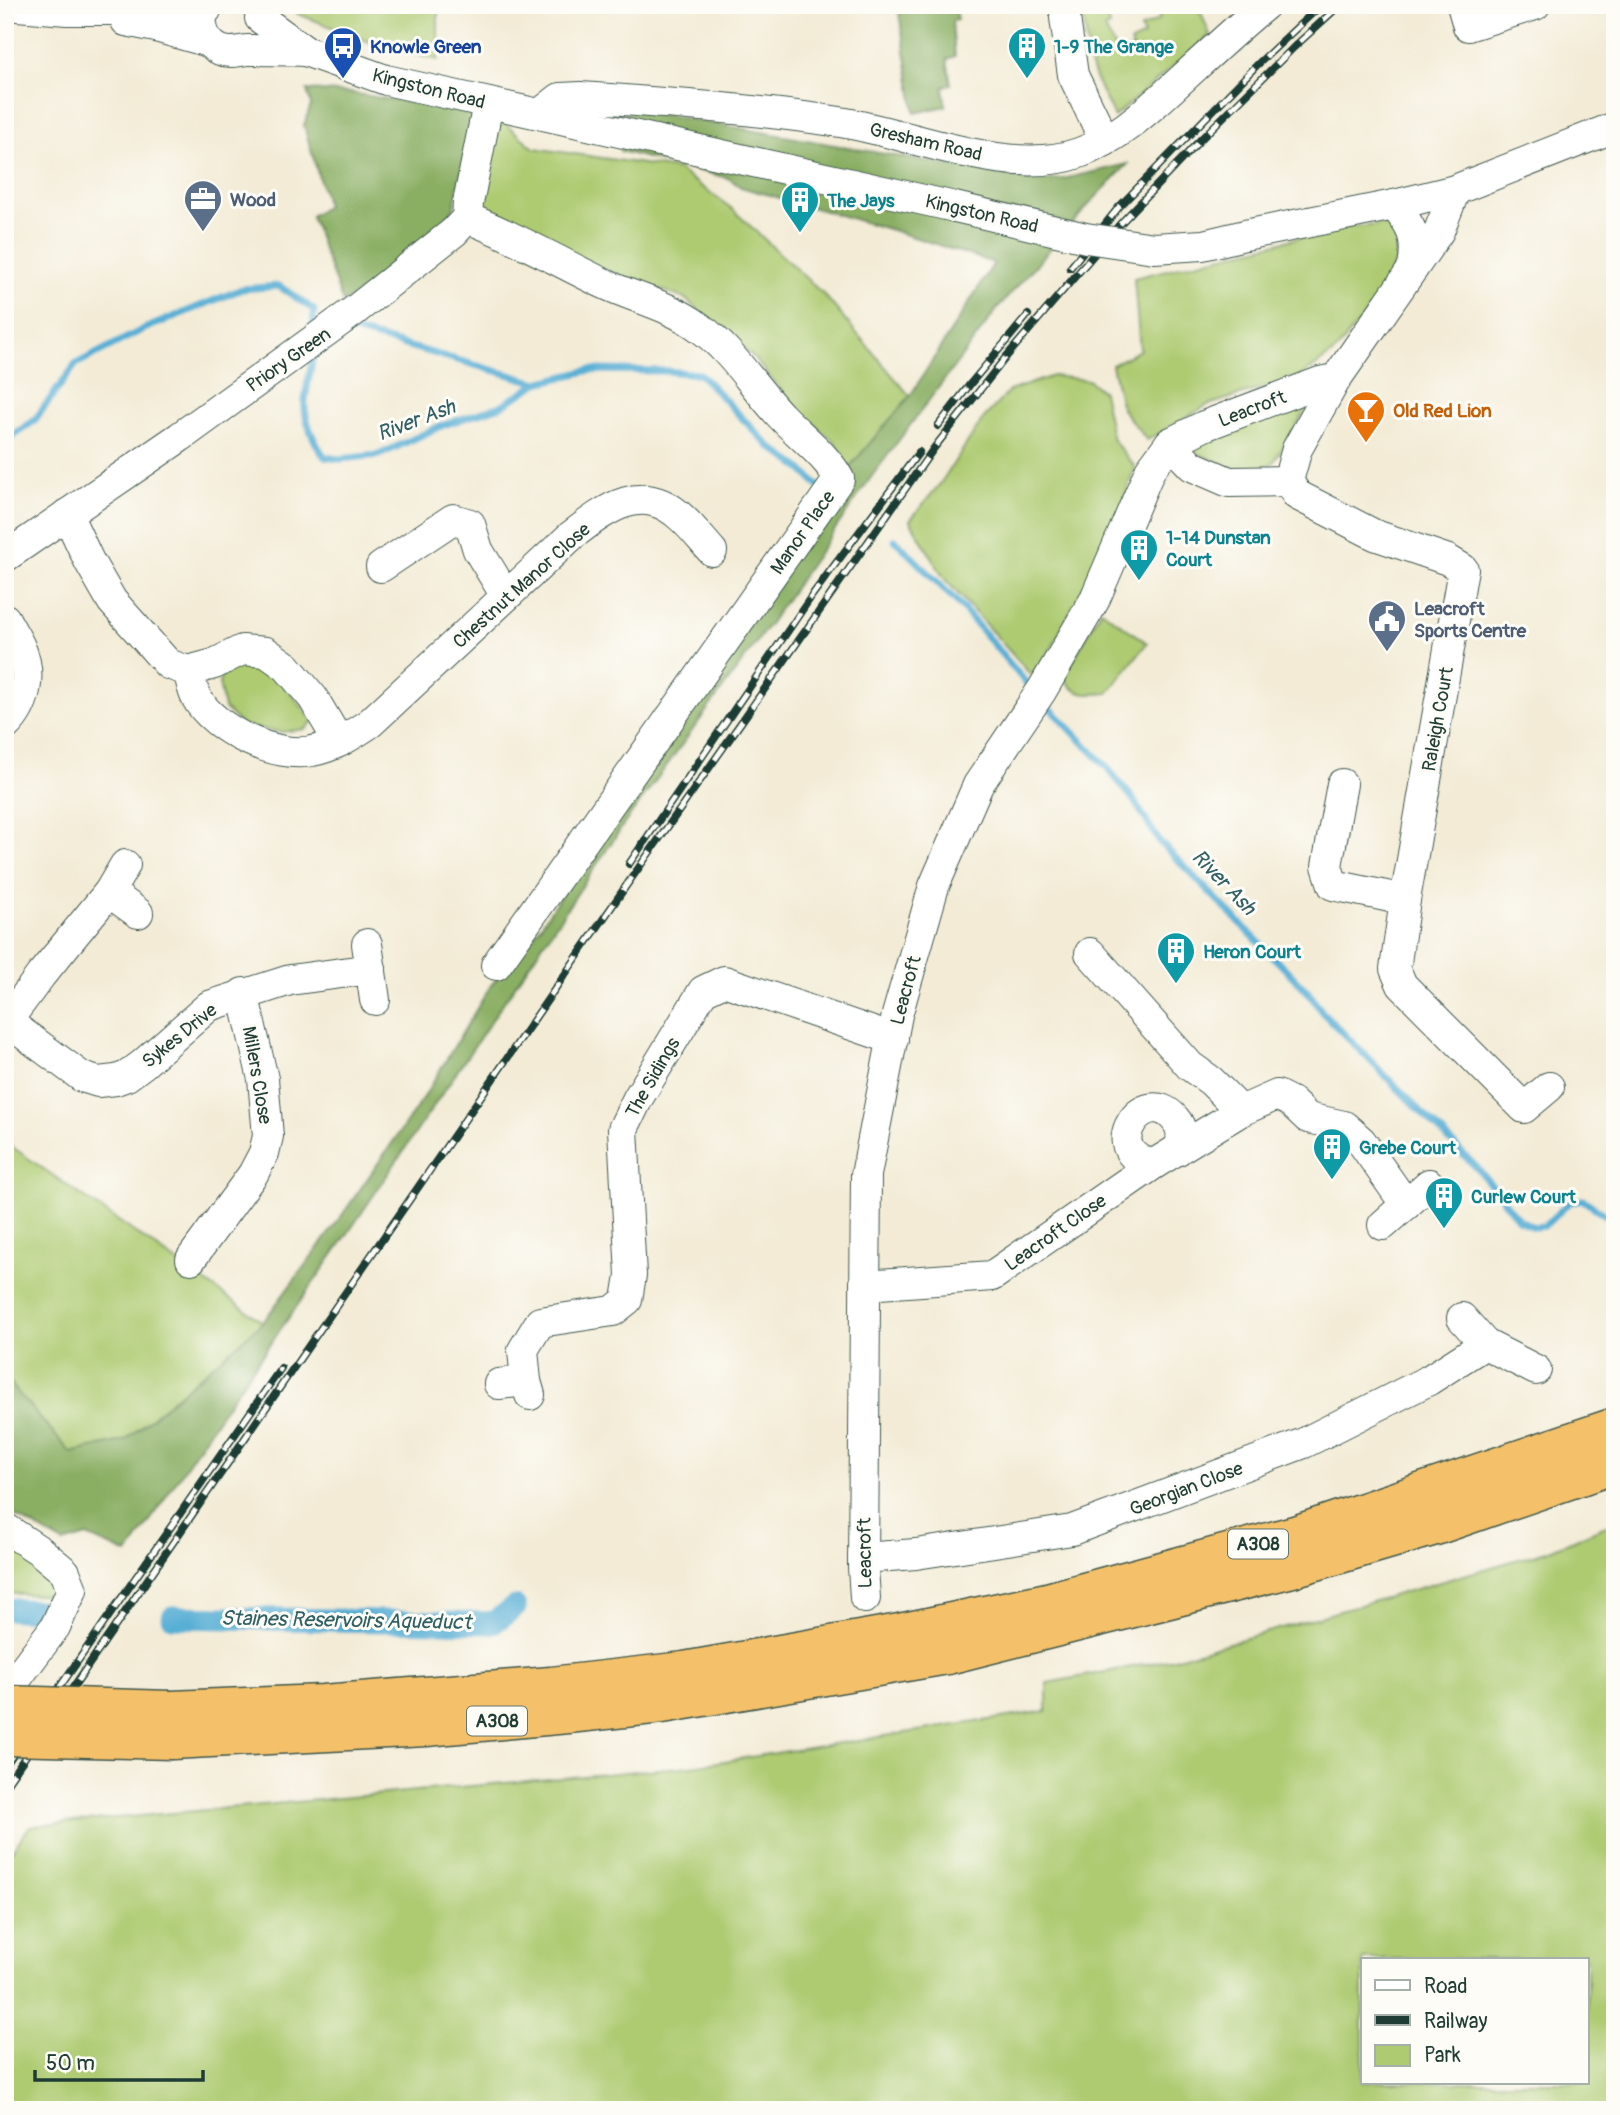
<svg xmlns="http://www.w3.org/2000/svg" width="1620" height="2115" font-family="Pangolin,sans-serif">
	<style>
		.green { fill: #aecb72; stroke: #668453; stroke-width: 2; fill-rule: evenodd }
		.forest { fill: #8aaf64; stroke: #54764c; stroke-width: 2 }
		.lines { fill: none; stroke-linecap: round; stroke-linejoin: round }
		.stream { stroke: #58afd5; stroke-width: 7 }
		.canal { stroke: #58afd5; stroke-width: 23 }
		.minor-casing { stroke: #3f574c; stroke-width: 32 }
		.highway-casing { stroke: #3f574c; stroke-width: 41 }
		.minor { stroke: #fff; stroke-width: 30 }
		.highway { stroke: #f4c16a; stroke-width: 38 }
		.rail-casing { stroke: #1f3d34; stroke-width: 8 }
		.rail { stroke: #fdfcf7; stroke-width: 5; stroke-dasharray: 16; stroke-linecap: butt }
		.minor-bridge-casing { stroke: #3f574c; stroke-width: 32; stroke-linecap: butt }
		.highway-bridge-casing { stroke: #3f574c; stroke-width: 41; stroke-linecap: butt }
		.minor-bridge { stroke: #fff; stroke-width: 30 }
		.highway-bridge { stroke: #f4c16a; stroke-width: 38 }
		.labels { text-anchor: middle; stroke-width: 6; stroke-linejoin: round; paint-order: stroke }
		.shield { fill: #fdfcf7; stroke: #62766e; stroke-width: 2 }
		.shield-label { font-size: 18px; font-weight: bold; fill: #1f3d34 }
		.transit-label { font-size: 19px; font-weight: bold; fill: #164399; stroke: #fdfcf7; text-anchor: start }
		.culture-label { font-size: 19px; font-weight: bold; fill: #0d838f; stroke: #fdfcf7; text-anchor: start }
		.street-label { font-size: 19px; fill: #1f3d34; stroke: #fdfcf7 }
		.service-label { font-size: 19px; font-weight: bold; fill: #4e5e75; stroke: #fdfcf7; text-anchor: start }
		.food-label { font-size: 19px; font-weight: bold; fill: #c56008; stroke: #fdfcf7; text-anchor: start }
		.water-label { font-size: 21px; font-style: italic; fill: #305f64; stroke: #fdfcf7 }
	</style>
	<rect width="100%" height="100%" fill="#fdfcf7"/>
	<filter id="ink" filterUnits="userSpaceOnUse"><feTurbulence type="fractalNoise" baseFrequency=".0143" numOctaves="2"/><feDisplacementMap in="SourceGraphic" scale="14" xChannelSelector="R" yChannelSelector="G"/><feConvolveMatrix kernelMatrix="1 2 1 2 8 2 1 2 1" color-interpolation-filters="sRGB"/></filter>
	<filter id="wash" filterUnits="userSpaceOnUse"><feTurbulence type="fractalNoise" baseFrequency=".00686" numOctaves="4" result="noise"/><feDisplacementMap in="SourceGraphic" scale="28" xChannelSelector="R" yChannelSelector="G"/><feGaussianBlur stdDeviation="1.57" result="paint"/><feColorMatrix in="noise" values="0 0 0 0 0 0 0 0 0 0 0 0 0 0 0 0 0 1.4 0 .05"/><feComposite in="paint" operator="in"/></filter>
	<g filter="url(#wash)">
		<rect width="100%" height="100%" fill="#f3ebd6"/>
		<g class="green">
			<path d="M290,5H438V60L385,48L298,14Z"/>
			<path d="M1082,5H1100L1110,26L1105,28L1118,55L1133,48L1131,42L1144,36L1141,28L1160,19L1158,14L1176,5H1198L1210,35L1114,117L1095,78L1089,61Z"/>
			<path d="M499,118L534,148L677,169L731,208L825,296L910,396L848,469L835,442L798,411L753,357L684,298L587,264L472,214Z"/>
			<path d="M1393,224L1400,253L1378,298L1336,351L1301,376L1208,405L1147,440L1122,409L1112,365L1140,350L1134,278L1338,228Z"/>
			<path d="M1053,376L1088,380L1103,392L1113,440L1135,467L1115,525L1051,649L1031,675L943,577L910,520L940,484L983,419L1009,391Z"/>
			<path d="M1300,398L1310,403L1273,463L1246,474L1185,448Z"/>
			<path d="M1101,610L1147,643L1108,693C1087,695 1076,697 1064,678Z"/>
			<path d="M5,644L24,700L5,719Z"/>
			<path d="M261,656L313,721L306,729L281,732L243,726L224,708L219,683L225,667Z"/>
			<path d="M5,1142L263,1322L126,1440L70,1453L18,1393L5,1375Z"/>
			<path d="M1615,1522V2110H5V1860L30,1826L692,1766L1047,1711V1683L1174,1659L1547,1551ZM1363,1959H1587V2082H1363Z"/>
			<path d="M5,1542L45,1569L59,1596L5,1593Z"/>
		</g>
		<g class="forest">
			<path d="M928,5H956L957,20L952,21L955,56L947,59L951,84L943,87L946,106L915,113L899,13Z"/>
			<path d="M307,90L351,93L474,113L454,207L435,240L343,303L311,216L327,206L304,125L311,105Z"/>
			<path d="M626,108L1037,181L1063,179L1128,164L1093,200L999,307L872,476L756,643L624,824L340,1245L220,1415L128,1554L87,1536L63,1543L5,1510V1375L18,1393L71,1453L126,1440L263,1322L338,1221L424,1097L491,985L533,937L848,469L910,396L994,263L892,230L741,187L728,178L620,151Z"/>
		</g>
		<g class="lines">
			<g class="stream">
				<path d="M347,327L358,332L538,383"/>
				<path d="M313,351C312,368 307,383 305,400C303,418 314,443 325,457L340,459L379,455L441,426L501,406L538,383L590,370L666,371L700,374L769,446L799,467L823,490"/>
				<path d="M5,441L34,421L76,364L144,329L242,289L279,286L314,310L313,328"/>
				<path d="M895,540L960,605L1033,691"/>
				<path d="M1044,702L1105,765L1133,799L1159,841L1309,993L1322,1012L1478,1169L1519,1220L1534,1227L1544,1226L1570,1202L1583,1200L1615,1221"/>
			</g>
			<g class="canal">
				<path d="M5,1609L52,1612"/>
				<path d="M173,1617L493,1623L515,1607"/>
			</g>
		</g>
	</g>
	<g filter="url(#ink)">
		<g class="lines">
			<defs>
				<g id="minor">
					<path d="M5,5L67,10H206"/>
					<path d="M1066,5L1065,18L1073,75L1105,141"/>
					<path d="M1462,5L1468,26L1535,5"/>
					<path d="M260,18L305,51L386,80L955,207"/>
					<path d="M126,21L156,27L209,42"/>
					<path d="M202,24C203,39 215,52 231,52C237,52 243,50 248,50C267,50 286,50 305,51"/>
					<path d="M541,113L560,98L581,97C668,103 754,109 840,122C912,133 1008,178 1079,153C1115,140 1142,115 1170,90C1201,62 1232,32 1265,5"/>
					<path d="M1394,205C1413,228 1418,238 1413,268"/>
					<path d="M467,218C515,236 560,263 607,285C637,299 671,306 699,327C733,351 753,387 782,417C800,436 828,457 839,479L496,965"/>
					<path d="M1245,235L1394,205L1455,190L1615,127"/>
					<path d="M1170,443L1192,466L1229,482L1288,481L1297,449L1336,379"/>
					<path d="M1288,481L1297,495L1375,535L1448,560L1463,569L1405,900L1395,969L1402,985L1524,1108L1549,1087"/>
					<path d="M67,514L89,561L112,601L168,664L188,671C191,679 192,690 196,697C214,730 276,759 312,751C334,747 352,735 370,723L571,536C606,509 642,480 682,518C693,528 702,540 712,551"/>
					<path d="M5,557L180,437L354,311L454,232L467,218L468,203L485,119L487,103"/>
					<path d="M381,567L453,519L470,524L478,550L506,596"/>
					<path d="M5,619C10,629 17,639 21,649C32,676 26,706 5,726"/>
					<path d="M188,671L214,664L242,650L266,652L287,667L313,698L339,742"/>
					<path d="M1342,784L1327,866L1333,885L1405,900"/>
					<path d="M109,892L138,913"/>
					<path d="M367,944L375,1000"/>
					<path d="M1090,953L1190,1066L1211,1081L1241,1111"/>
					<path d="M5,1020L82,1077L98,1082L116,1080L127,1076L143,1064L209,1006L290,980L371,969"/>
					<path d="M7,1021L41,975L109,892L125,865"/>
					<path d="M1154,1164C1096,1155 1143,1081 1175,1119C1183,1128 1183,1140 1178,1150"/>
					<path d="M1383,1225L1429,1184"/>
					<path d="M191,1259L253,1174L264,1153L268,1136L263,1079L243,993"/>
					<path d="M865,1285L992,1276L1154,1164L1241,1111L1277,1095L1291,1102L1308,1118L1344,1126L1361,1141L1406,1205"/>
					<path d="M1462,1318L1485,1344L1536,1370"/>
					<path d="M499,1384L526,1381"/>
					<path d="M530,1395L526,1381L523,1350L540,1322L613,1311L627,1300L631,1275L623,1129L638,1098L703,991L724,981L893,1039"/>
					<path d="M5,1528L40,1551L65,1572L72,1590L55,1627L5,1694"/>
					<path d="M863,1558L916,1554L1072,1530L1304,1443L1429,1380L1485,1344"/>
					<path d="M865,1598L863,1567L866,1175L897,1015L934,886L978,785L1042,690L1094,601L1150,470L1170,443L1204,426L1320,382L1336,379L1439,231L1455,190"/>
				</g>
				<g id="highway">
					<path d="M171,1710L323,1704L551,1686L684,1671L894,1634L1047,1602L1298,1534L1615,1427"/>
					<path d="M172,1740L426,1727L568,1714L662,1704L947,1655L1292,1568L1435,1526L1615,1464"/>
				</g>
			</defs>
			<use href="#minor" class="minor-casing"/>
			<use href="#highway" class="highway-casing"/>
			<use href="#minor" class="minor"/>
			<use href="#highway" class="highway"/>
			<defs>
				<g id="rail">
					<path d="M1070,268L1119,207L1258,64L1321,5"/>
					<path d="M938,426L971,383L1028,315"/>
					<path d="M629,864L813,594L919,452"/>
					<path d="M5,1766L281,1368"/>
					<path d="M5,1786L626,886L934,448L1006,357L1120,224L1202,138L1294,47L1340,5"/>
				</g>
			</defs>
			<use href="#rail" class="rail-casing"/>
			<use href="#rail" class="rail"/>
			<defs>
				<path id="minor-bridge" d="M955,207L1086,238L1154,248L1203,245L1245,235"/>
				<g id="highway-bridge">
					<path d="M5,1705L171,1710"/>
					<path d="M5,1736L172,1740"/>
				</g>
			</defs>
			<use href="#minor-bridge" class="minor-bridge-casing"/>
			<use href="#highway-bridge" class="highway-bridge-casing"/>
			<use href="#minor-bridge" class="minor-bridge"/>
			<use href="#highway-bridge" class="highway-bridge"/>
		</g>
	</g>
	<defs>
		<symbol id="bus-pin" viewBox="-11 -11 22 30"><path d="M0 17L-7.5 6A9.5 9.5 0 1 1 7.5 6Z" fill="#1a4fb4" stroke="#fdfcf7"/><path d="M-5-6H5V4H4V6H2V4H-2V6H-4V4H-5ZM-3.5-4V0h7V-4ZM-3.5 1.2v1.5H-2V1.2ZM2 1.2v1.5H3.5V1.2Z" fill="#fff"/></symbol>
		<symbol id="building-pin" viewBox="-11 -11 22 30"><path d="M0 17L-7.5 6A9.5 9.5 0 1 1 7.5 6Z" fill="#0f9aa8" stroke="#fdfcf7"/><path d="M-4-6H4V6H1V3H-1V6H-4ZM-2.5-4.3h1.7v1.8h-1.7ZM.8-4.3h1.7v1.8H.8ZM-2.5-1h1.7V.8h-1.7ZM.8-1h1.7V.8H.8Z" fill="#fff"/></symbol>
		<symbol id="office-pin" viewBox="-11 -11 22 30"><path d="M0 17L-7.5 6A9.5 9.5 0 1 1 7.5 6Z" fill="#5c6f8a" stroke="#fdfcf7"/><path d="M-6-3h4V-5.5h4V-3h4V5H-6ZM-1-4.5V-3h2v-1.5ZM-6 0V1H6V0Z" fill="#fff"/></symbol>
		<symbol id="bar-pin" viewBox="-11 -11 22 30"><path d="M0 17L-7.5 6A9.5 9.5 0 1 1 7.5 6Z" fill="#e8710a" stroke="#fdfcf7"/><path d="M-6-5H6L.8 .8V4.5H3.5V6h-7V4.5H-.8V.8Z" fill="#fff"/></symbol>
		<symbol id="civic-pin" viewBox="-11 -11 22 30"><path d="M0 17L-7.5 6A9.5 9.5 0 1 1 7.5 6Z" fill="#5c6f8a" stroke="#fdfcf7"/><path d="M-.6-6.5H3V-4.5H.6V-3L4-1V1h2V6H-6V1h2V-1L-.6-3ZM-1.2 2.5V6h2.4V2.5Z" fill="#fff"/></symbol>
	</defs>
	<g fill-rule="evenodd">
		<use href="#bus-pin" x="321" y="24" width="44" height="60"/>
		<use href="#building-pin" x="1005" y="24" width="44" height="60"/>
		<use href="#office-pin" x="181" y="177" width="44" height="60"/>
		<use href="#building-pin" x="778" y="178" width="44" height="60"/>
		<use href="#bar-pin" x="1344" y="388" width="44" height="60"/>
		<use href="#building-pin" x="1117" y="526" width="44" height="60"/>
		<use href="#civic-pin" x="1365" y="597" width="44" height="60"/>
		<use href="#building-pin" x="1154" y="929" width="44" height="60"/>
		<use href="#building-pin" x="1310" y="1125" width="44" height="60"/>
		<use href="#building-pin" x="1422" y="1174" width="44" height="60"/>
	</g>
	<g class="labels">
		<g class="shield">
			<rect x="1228" y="1529.5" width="60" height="29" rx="5"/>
			<rect x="467" y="1706.5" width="60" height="29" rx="5"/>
		</g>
		<g class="shield-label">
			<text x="1258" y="1550">A308</text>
			<text x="497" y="1727">A308</text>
		</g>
		<g class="transit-label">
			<text x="370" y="53">Knowle Green</text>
		</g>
		<g class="culture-label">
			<text x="1054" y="53">1-9 The Grange</text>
			<text x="827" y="207">The Jays</text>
			<text x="1166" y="544">1-14 Dunstan<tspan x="1166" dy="22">Court</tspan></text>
			<text x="1203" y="958">Heron Court</text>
			<text x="1359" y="1154">Grebe Court</text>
			<text x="1471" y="1203">Curlew Court</text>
		</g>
		<g class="street-label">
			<text transform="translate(429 88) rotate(14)" y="7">Kingston Road</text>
			<text transform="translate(926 141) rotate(13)" y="7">Gresham Road</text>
			<text transform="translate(982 213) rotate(13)" y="7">Kingston Road</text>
			<text transform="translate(288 359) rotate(-35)" y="7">Priory Green</text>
			<text transform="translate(1252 408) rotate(-21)" y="7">Leacroft</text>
			<text transform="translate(802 532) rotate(-55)" y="7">Manor Place</text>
			<text transform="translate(521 585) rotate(-42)" y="7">Chestnut Manor Close</text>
			<text transform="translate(1437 719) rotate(-80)" y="7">Raleigh Court</text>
			<text transform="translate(905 990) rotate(-75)" y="7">Leacroft</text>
			<text transform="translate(179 1035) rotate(-39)" y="7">Sykes Drive</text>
			<text transform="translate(258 1075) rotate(80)" y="7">Millers Close</text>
			<text transform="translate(652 1077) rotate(-60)" y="7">The Sidings</text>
			<text transform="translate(1055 1232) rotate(-35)" y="7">Leacroft Close</text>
			<text transform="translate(1186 1488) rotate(-21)" y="7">Georgian Close</text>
			<text transform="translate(864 1553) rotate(-91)" y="7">Leacroft</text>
		</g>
		<g class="service-label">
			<text x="230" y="206">Wood</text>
			<text x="1414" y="615">Leacroft<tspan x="1414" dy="22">Sports Centre</tspan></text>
		</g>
		<g class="food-label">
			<text x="1393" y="417">Old Red Lion</text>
		</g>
		<g class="water-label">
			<text transform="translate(416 420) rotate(-21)" y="7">River Ash</text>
			<text transform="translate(1224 882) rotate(46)" y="7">River Ash</text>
			<text transform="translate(346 1620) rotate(1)" y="7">Staines Reservoirs Aqueduct</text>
		</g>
	</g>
	<rect width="1620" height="2115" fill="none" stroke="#fdfcf7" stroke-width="28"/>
	<rect x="1361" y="1958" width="228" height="126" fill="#fdfcf7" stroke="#a4b0a9" stroke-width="2"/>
	<rect x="1375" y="1980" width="35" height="10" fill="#ffffff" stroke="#a4b0a9" stroke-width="2"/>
	<text x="1424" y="1993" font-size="21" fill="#1f3d34">Road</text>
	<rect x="1375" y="2015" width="35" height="10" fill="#1f3d34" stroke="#a4b0a9" stroke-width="2"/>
	<text x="1424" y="2028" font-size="21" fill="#1f3d34">Railway</text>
	<rect x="1375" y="2045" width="35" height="21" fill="#aecb72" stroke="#a4b0a9" stroke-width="2"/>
	<text x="1424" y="2062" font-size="21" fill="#1f3d34">Park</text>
	<path d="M35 2070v10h168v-10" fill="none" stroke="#1f3d34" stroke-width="3.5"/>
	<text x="46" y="2070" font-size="21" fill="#1f3d34" stroke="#fdfcf7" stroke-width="5" paint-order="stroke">50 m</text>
</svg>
